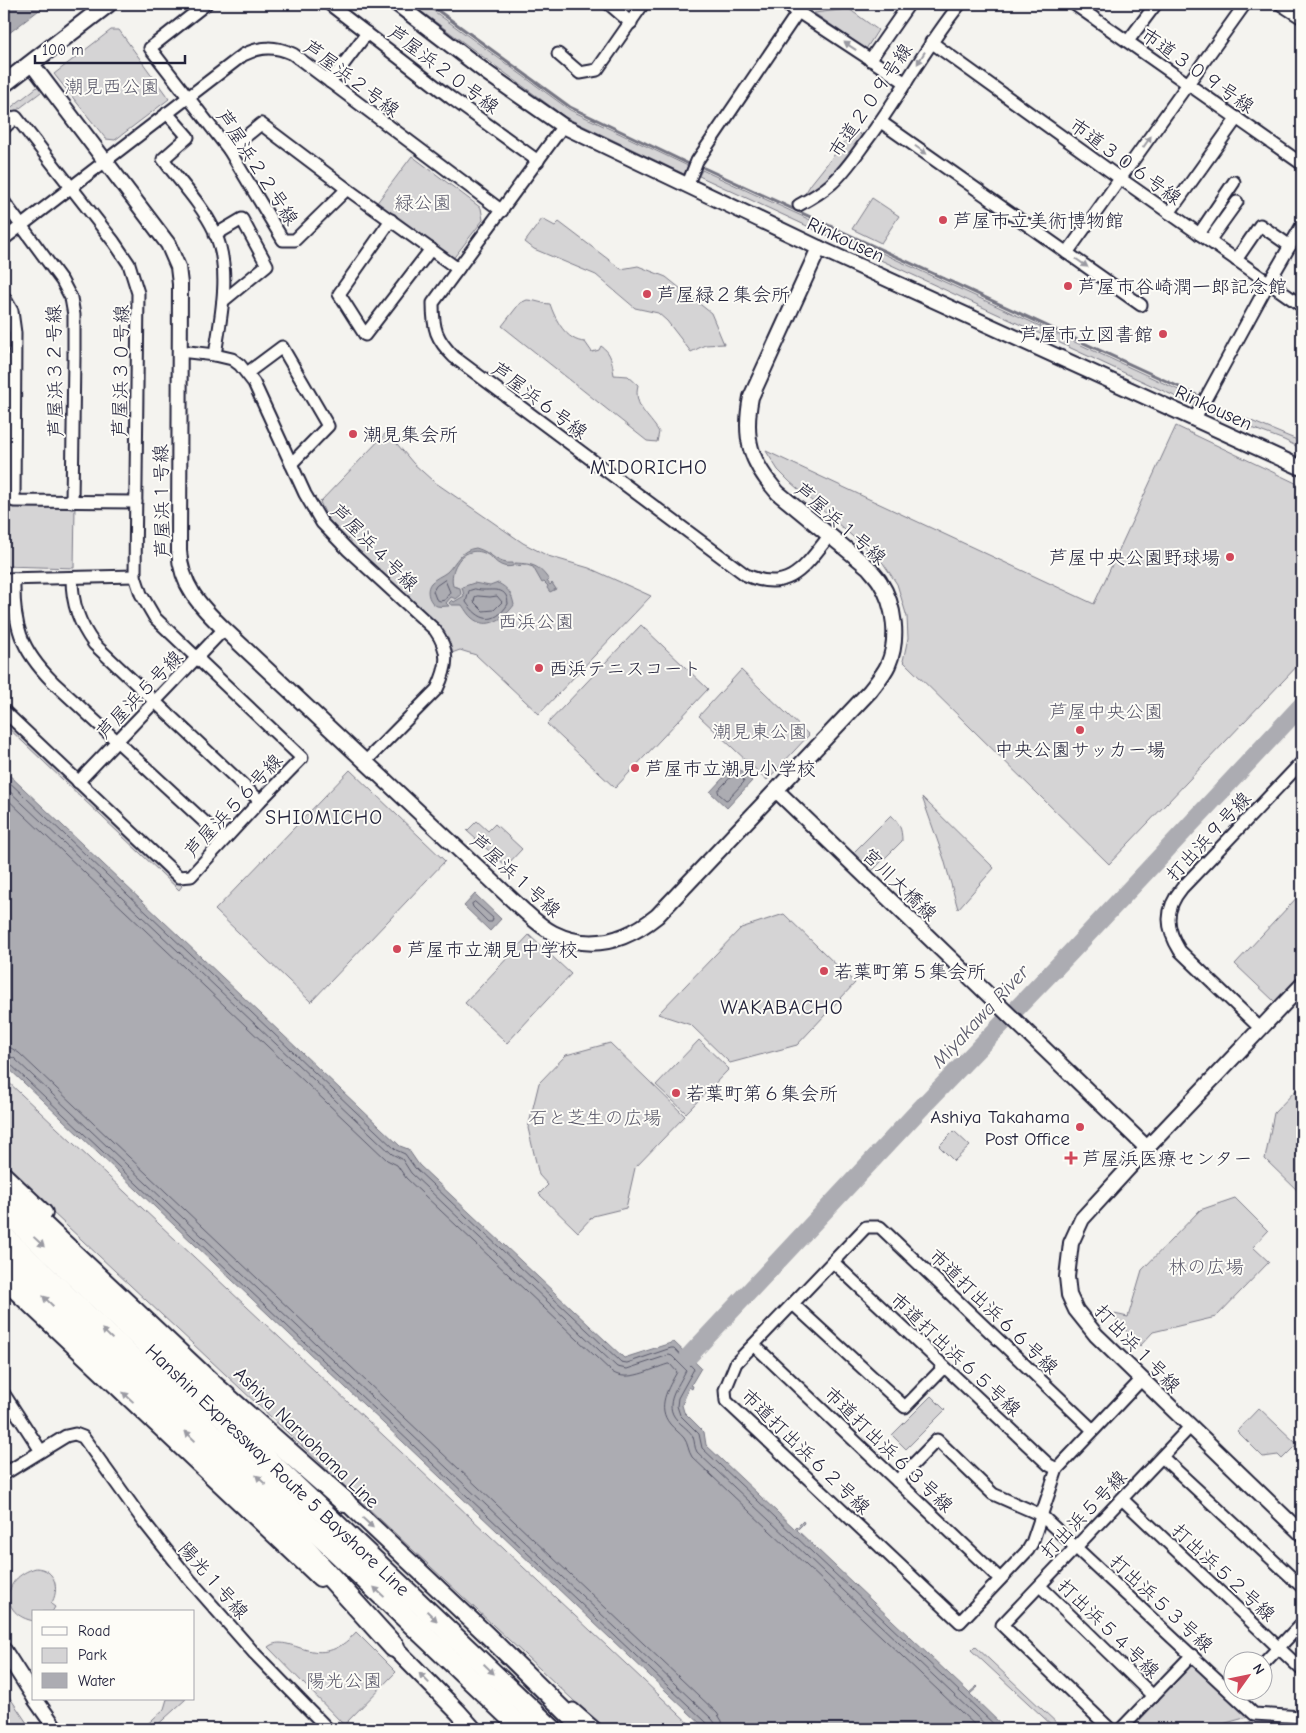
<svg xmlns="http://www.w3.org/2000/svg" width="1306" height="1733" font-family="'Comic Neue','Klee One',sans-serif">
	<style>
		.green { fill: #d5d4d5; stroke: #7c7b88 }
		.water { fill: #acacb2; stroke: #757582 }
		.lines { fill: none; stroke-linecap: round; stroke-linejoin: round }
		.shore { stroke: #59596b; stroke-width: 1 }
		.stream { stroke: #757582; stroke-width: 3 }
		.river { stroke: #acacb2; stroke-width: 18 }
		.minor-casing { stroke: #22223b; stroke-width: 15 }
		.tertiary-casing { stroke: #22223b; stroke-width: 18 }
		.secondary-casing { stroke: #22223b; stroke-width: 20 }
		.motorway-casing { stroke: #22223b; stroke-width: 24 }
		.minor { stroke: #fdfcf7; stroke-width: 11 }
		.tertiary { stroke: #fdfcf7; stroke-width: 14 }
		.secondary { stroke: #fdfcf7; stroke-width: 16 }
		.motorway { stroke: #fdfcf7; stroke-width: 20 }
		.oneway { fill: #9a9aa2 }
		.poi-dot { fill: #d1495b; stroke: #fdfcf7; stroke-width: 2 }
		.labels { text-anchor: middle; stroke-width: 4; stroke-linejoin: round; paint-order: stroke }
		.street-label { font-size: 19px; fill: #22223b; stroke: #fdfcf7 }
		.park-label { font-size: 19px; fill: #585769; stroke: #fdfcf7 }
		.poi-label { font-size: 19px; fill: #22223b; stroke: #fdfcf7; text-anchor: start }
		.neighbourhood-label { font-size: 20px; letter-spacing: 1px; fill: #22223b; stroke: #fdfcf7 }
		.water-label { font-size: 20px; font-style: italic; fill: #59596b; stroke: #fdfcf7 }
	</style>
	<rect width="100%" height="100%" fill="#f4f3ef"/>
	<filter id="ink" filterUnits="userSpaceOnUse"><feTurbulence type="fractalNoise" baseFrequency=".02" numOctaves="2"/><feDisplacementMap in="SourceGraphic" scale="10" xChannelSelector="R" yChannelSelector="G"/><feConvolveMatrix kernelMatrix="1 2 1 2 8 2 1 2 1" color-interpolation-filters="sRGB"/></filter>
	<g filter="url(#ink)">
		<g class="green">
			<path d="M411,4H424L570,110L688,166L684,174L565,117Z"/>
			<path d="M849,9L878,30L866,49L814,13Z"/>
			<path d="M111,30H119L169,99L115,140L106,139L54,74Z"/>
			<path d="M41,84L45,89L4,120V113Z"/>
			<path d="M854,130L864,137L831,179L803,197L811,184Z"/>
			<path d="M412,156L481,208L483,220L452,260L376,204Z"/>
			<path d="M702,170L1198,399L1302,442V449L1284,440L1209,412L699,176Z"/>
			<path d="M872,198L899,216L881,243L852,229Z"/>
			<path d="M542,219L555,226L559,222L621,269L638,266L666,277L711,313L724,344L705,345L691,352L667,321L658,313L635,308L596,275L534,249L525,242Z"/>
			<path d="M527,300C536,300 542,304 550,304C555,319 566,341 585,342L592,352L599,350L601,346C612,353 612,363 614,375L628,376L638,385C633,407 649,415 659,432L657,442L647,441L502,326L520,303Z"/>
			<path d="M1176,426L1302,486V661L1109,864L903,661L908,638L907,617L897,584L883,563L790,482L778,470L766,451L1094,604Z"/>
			<path d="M387,432L413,463L433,481L523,543L548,556L589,568L651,596L539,714L476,655L460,650L449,654L447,641L333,530L320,502Z"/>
			<path d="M4,506H75L74,568L4,566Z"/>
			<path d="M641,625L708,689L615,788L547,724Z"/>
			<path d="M741,670L809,735L767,780L699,716Z"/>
			<path d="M4,717L182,886L179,890L4,724Z"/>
			<path d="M350,770L445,861L311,1002L215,910Z"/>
			<path d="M922,797L994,868L958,909L944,859Z"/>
			<path d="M891,815C899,823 902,828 902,841L870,873L851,855Z"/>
			<path d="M477,821L488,831L495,824L522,849L506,866L467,831Z"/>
			<path d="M1302,892V975L1275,1002L1235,964Z"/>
			<path d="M784,914L855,983L797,1045L730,1063L691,1025L658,1014L741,928Z"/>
			<path d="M529,935L571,974L507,1043L465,1003Z"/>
			<path d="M699,1040L729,1069L686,1113L656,1085Z"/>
			<path d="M610,1043L685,1116L635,1168L626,1208L593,1216L578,1232L539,1194L548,1185L539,1175L528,1128L539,1083L566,1055Z"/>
			<path d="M4,1078L695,1729H604L4,1167Z"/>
			<path d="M1302,1087V1195L1265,1159L1274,1113L1298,1088Z"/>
			<path d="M954,1131L970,1146L954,1161L939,1146Z"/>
			<path d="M1235,1198L1268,1231L1253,1247L1269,1262L1216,1317L1153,1332L1140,1346L1110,1313L1128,1317L1142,1270L1200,1210Z"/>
			<path d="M931,1396L945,1410L906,1449L892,1435Z"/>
			<path d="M1259,1408L1297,1444L1282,1459L1278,1455L1263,1457L1237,1431Z"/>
			<path d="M36,1568C56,1569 60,1590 51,1604L55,1607L52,1612H34V1621C0,1615 0,1578 36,1568Z"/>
			<path d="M356,1632L396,1672L344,1725L268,1647C290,1630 318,1676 356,1632Z"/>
			<path d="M975,1646L1060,1726L1056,1729L971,1650Z"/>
			<path d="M1192,1661L1251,1714L1248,1717L1204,1729H1127Z"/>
			<path d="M4,1689L31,1729H4Z"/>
			<path d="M167,1699H186L153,1729H142L164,1709Z"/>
			<path d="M1254,1717L1302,1721V1729H1251L1244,1724L1254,1720Z"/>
		</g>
		<g class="water">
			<path d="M4,4H47L4,37Z"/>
			<path d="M476,548C492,552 497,565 513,563V566C509,567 505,567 501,565C496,563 493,558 488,555C477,548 464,551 457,563C453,569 451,578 453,586L460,588L461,595L456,599L451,597L446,603L449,606C445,606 441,607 437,606C429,603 425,590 431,583C435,578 442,576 447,572C457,562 460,550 476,548Z"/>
			<path d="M515,563C534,564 538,565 549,580L547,581L550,585L552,583L556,589L550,592L547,588L548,586L544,582L542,583L533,567L527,565L515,566Z"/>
			<path d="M474,583L490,586L498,583C508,588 512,594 514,605C505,618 487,631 472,618C468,615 465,609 462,605H451L449,603L452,600L454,602L464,596L462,587Z"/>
			<path d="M735,765L752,781L727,808L710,792Z"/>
			<path d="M4,770L400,1146L408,1149L419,1165L624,1358L674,1342L701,1368L691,1385L693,1386L692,1389L689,1387L682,1405L684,1412L704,1432L706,1445L795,1529L803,1521L804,1523L797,1530L969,1693L977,1686L978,1687L970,1694L1006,1729H706L4,1064Z"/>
			<path d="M475,894L501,919L490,931L464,906Z"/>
		</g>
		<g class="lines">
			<g class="shore">
				<path d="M445,580L450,592L445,600L440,601L436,599L433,591L436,586Z"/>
				<path d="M475,589C489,593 507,583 508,604C494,626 479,621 466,602L469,591Z"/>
				<path d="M478,596L490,597L497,596L502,602L494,610L483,611L474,602L475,597Z"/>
				<path d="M735,773L743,779L744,782L728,799L726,800L719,794L718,791Z"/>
				<path d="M4,777L396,1150L405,1154L415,1168L621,1362L627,1363L671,1348H674L694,1369L678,1398L677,1406L680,1415L699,1434L702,1448L999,1729"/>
				<path d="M4,786L392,1154L402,1159L411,1173L617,1367L627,1369L669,1355L672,1356L686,1370C679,1386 662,1404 677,1420C681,1425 691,1431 693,1437C695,1442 694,1447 697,1452L990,1729"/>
				<path d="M4,796L387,1160L397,1165L406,1178L612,1372C628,1383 651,1369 668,1364H670L677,1372C668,1388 656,1407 670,1424C674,1429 680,1433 684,1438C688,1443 688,1451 692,1457L979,1729"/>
				<path d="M475,902L493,918L492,922H488L473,907L472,904Z"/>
				<path d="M4,1047L11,1048L19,1053L717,1713L722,1721L723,1729"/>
				<path d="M4,1055L14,1058L712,1719L715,1723L716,1729"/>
				<path d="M4,1061L9,1063L707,1723L709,1729"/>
			</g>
			<g class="stream">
				<path d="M429,4L570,107L689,164"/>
				<path d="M704,168L1201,397"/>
			</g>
			<path class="river" d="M689,1356L921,1108L1071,952L1302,705"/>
			<defs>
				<g id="minor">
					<path d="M206,4L150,48L229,150L283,240H295L347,189"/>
					<path d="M329,4L451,98L538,161"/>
					<path d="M609,4L631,23"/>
					<path d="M786,4L906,83"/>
					<path d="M1074,4L1302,164"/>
					<path d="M1280,4L1302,18"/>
					<path d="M1128,41L1156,4"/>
					<path d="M931,42L1121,179L1302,306"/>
					<path d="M558,54L580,73L597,70L643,4"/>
					<path d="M870,60L909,4"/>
					<path d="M330,82L367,33"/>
					<path d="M167,113L188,137L163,159C180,182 202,205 214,230C232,269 221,315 215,355"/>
					<path d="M881,122L1141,305"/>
					<path d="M563,126L433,303C433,329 436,339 454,357L746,575C790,594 805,566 830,535"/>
					<path d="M4,128L16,117L114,242L129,264L138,293L135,576L141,594L155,618L302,758L260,801L191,876L179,877L4,711"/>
					<path d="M229,150L261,124L347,189L458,269"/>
					<path d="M687,186L697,161L798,12"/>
					<path d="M4,202L62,281L71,298L74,315V356L72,502"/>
					<path d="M799,205C810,199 821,193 831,184C845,172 856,155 867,140C900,96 925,47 960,4"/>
					<path d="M1169,213L1237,118"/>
					<path d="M391,220L339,294L365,335L431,249"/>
					<path d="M1199,234L1234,182"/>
					<path d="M215,235L242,219L267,265L223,301"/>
					<path d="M4,239L243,55C261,46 275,46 293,54L502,211"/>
					<path d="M1209,241L1237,202"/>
					<path d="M1067,253L1245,4"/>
					<path d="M1236,260L1260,225L1290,246"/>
					<path d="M4,297L12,311L15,333L14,501L136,502"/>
					<path d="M180,351L215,355L232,359L240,365L254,383L305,494L322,523L348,550L435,630C450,651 448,666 437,689L365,762"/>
					<path d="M247,373L282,347L328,426L291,464"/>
					<path d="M1195,418L1269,282L1302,225"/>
					<path d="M72,578C72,604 79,623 94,644L260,801"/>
					<path d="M4,579L135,576"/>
					<path d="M14,579C13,625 20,649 53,682L224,840"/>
					<path d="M78,782L224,629"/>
					<path d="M1261,1029L1180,951C1166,928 1164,910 1182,888L1302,762"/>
					<path d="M833,1262L1049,1465L1057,1469"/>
					<path d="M793,1304L905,1407L944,1367"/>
					<path d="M754,1345L1000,1579"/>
					<path d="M4,1394L41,1451"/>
					<path d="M1093,1430L880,1227H866L736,1363L725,1390L726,1401L960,1622L1028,1550L1032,1543L1057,1469L1141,1380"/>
					<path d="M1162,1457L1302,1587"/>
					<path d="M4,1474L66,1436L75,1434L83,1437L144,1522L190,1580L255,1654L328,1729"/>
					<path d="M897,1481L937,1440L993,1494L1041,1515L1254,1714L1302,1717"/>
					<path d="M1122,1499L1302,1670"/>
					<path d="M1040,1586L1153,1696"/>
					<path d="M1264,1663L1302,1623"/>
					<path d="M573,1709L596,1729"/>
					<path d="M1110,1729L1002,1625L1190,1427"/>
					<path d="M1121,1729L1192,1655"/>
				</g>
				<g id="tertiary">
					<path d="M397,4L487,73L563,126L819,248L1302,468"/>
					<path d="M31,63L168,244L178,267L180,284L179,551C181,586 200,606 224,629L522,909C532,918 541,927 553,933C591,952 626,941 657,916L870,691C876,683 884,674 888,665C899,640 895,605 880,582C877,577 872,572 868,567L778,493C750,462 743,438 751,397L819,248"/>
					<path d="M777,791L1147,1148"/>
					<path d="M1302,985L1147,1148L1082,1219L1071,1243L1067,1277L1069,1295L1076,1310L1096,1335L1302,1534"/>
					<path d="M4,1650L34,1697"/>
					<path d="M35,1699L56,1729"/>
				</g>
				<g id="secondary">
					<path d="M4,84L108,4"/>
					<path d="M4,1175L44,1213"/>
					<path d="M4,1280L320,1578"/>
					<path d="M338,1494L486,1634L583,1729"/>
					<path d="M386,1639L458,1712L473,1729"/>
				</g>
				<g id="motorway">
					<path d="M4,1189L209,1382L345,1502"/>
					<path id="s1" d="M4,1209L551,1729"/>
					<path d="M4,1236L523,1729"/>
					<path d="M4,1259L298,1541L394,1647"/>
				</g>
			</defs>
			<use href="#minor" class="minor-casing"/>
			<use href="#tertiary" class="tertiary-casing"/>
			<use href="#secondary" class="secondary-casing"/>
			<use href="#motorway" class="motorway-casing"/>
			<use href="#minor" class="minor"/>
			<use href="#tertiary" class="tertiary"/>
			<use href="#secondary" class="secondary"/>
			<use href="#motorway" class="motorway"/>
		</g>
		<defs><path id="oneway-solid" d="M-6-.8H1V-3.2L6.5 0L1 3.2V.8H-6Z" transform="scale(1.25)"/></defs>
		<g class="oneway">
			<use href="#oneway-solid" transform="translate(850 46) rotate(-146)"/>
			<use href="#oneway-solid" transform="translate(921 58) rotate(122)"/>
			<use href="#oneway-solid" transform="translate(1147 142) rotate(-55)"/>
			<use href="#oneway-solid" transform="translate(921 150) rotate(35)"/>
			<use href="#oneway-solid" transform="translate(1082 263) rotate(35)"/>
			<use href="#oneway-solid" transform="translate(39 1242) rotate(43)"/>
			<use href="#oneway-solid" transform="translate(48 1301) rotate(-136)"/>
			<use href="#oneway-solid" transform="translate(107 1334) rotate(-136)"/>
			<use href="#oneway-solid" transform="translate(128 1397) rotate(-137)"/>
			<use href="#oneway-solid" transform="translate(190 1436) rotate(-136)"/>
			<use href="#oneway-solid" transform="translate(261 1480) rotate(-137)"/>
			<use href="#oneway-solid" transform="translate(368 1523) rotate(43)"/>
			<use href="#oneway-solid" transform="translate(379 1592) rotate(-137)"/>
			<use href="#oneway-solid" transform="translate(432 1616) rotate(44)"/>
			<use href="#oneway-solid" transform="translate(489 1669) rotate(44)"/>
			<use href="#oneway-solid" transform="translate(424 1678) rotate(-134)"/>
		</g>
	</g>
	<g class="poi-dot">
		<circle cx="943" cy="220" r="5"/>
		<circle cx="1068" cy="286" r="5"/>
		<circle cx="647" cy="294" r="5"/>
		<circle cx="1163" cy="334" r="5"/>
		<circle cx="353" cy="434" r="5"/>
		<circle cx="1230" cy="557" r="5"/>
		<circle cx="539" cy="668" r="5"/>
		<circle cx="1080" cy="730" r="5"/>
		<circle cx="635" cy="768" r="5"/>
		<circle cx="397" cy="949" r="5"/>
		<circle cx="824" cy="971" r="5"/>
		<circle cx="676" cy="1093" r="5"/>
		<circle cx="1080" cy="1127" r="5"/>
		<path d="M1068.5 1150.5h5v5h5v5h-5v5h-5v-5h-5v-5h5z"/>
	</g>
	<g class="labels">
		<g class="street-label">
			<text transform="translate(444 69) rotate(37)" y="7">芦屋浜２０号線</text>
			<text transform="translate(1198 70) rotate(35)" y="7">市道３０９号線</text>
			<text transform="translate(352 78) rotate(37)" y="7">芦屋浜２号線</text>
			<text transform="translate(870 100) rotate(-56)" y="7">市道２０９号線</text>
			<text transform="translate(1126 161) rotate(36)" y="7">市道３０６号線</text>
			<text transform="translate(258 167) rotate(57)" y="7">芦屋浜２２号線</text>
			<text transform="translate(846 239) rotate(25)" y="7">Rinkousen</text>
			<text transform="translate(54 371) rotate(-91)" y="7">芦屋浜３２号線</text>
			<text transform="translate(120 371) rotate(-89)" y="7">芦屋浜３０号線</text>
			<text transform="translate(540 400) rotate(37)" y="7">芦屋浜６号線</text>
			<text transform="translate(1214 407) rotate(25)" y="7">Rinkousen</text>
			<text transform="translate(161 501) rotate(-91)" y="7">芦屋浜１号線</text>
			<text transform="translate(841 523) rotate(41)" y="7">芦屋浜１号線</text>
			<text transform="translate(375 547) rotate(45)" y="7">芦屋浜４号線</text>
			<text transform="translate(139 694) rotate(-46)" y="7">芦屋浜５号線</text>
			<text transform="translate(233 805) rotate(-47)" y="7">芦屋浜５６号線</text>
			<text transform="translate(1208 836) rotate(-47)" y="7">打出浜９号線</text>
			<text transform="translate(516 875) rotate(42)" y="7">芦屋浜１号線</text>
			<text transform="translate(900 884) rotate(44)" y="7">宮川大橋線</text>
			<text transform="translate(994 1311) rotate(44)" y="7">市道打出浜６６号線</text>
			<text transform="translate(1138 1348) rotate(46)" y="7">打出浜１号線</text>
			<text transform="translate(956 1354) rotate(43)" y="7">市道打出浜６５号線</text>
			<text transform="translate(307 1437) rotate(44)" y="7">Ashiya Naruohama Line</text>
			<text transform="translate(889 1449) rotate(44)" y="7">市道打出浜６３号線</text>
			<text transform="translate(806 1451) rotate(44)" y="7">市道打出浜６２号線</text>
			<text dy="7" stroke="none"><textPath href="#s1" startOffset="378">Hanshin Expressway Route 5 Bayshore Line</textPath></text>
			<text transform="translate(1083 1514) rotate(-46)" y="7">打出浜５号線</text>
			<text transform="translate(1224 1572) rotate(43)" y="7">打出浜５２号線</text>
			<text transform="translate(214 1580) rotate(49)" y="7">陽光１号線</text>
			<text transform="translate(1162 1603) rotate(43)" y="7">打出浜５３号線</text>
			<text transform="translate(1109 1628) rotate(44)" y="7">打出浜５４号線</text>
		</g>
		<g class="park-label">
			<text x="112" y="93">潮見西公園</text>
			<text x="423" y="209">緑公園</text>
			<text x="536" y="628">西浜公園</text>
			<text x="1106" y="718">芦屋中央公園</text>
			<text x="760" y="738">潮見東公園</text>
			<text x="595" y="1124">石と芝生の広場</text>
			<text x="1206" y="1273">林の広場</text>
			<text x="344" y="1687">陽光公園</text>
		</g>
		<g class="poi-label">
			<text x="953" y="227">芦屋市立美術博物館</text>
			<text x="1078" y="293">芦屋市谷崎潤一郎記念館</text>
			<text x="657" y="301">芦屋緑２集会所</text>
			<text x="1153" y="341" text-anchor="end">芦屋市立図書館</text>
			<text x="363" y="441">潮見集会所</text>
			<text x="1220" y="564" text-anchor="end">芦屋中央公園野球場</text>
			<text x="549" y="675">西浜テニスコート</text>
			<text x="1080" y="756" text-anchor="middle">中央公園サッカー場</text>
			<text x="645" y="775">芦屋市立潮見小学校</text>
			<text x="407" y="956">芦屋市立潮見中学校</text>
			<text x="834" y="978">若葉町第５集会所</text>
			<text x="686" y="1100">若葉町第６集会所</text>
			<text x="1070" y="1123" text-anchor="end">Ashiya Takahama<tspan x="1070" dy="22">Post Office</tspan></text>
			<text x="1082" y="1165">芦屋浜医療センター</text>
		</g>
		<g class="neighbourhood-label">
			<text x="649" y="474">MIDORICHO</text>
			<text x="324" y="824">SHIOMICHO</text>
			<text x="782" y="1014">WAKABACHO</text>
		</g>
		<g class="water-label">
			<text transform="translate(980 1016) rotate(-47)" y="7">Miyakawa River</text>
		</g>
	</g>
	<rect width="1306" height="1733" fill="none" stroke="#fdfcf7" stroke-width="20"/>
	<rect x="10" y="10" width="1286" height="1713" fill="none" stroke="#22223b" stroke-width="2" filter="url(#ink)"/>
	<rect x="32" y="1610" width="162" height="90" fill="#fdfcf7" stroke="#a5a5ac"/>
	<rect x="42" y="1627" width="25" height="8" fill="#fdfcf7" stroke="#a5a5ac"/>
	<text x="78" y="1636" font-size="15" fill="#22223b">Road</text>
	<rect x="42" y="1648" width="25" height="15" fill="#d5d4d5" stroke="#a5a5ac"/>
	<text x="78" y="1660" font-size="15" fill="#22223b">Park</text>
	<rect x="42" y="1673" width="25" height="15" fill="#acacb2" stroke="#a5a5ac"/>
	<text x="78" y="1686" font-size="15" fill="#22223b">Water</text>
	<g transform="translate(1248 1676) rotate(57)"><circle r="24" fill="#fdfcf7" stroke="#a5a5ac"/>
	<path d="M0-4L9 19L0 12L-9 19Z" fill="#d1495b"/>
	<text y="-8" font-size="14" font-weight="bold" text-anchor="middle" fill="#22223b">N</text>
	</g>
	<path d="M35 55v8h150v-8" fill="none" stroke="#22223b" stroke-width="2.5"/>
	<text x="42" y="55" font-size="15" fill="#22223b" stroke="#fdfcf7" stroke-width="4" paint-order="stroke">100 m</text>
</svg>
